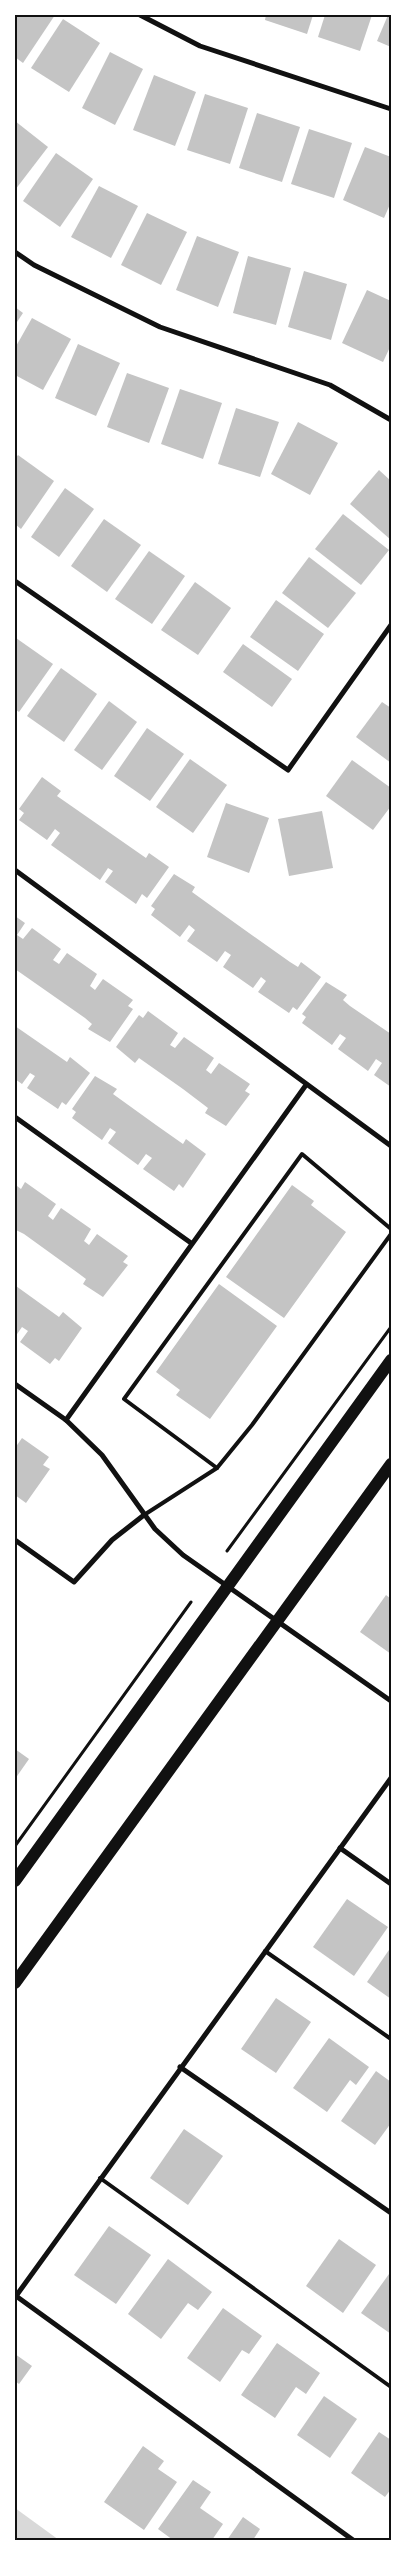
<svg xmlns="http://www.w3.org/2000/svg" width="406" height="2555" font-family="Commissioner,sans-serif">
	<style>
		.water { fill: #d9d9d9 }
		.building { fill: #c4c4c4 }
		.lines { fill: none; stroke-linecap: round; stroke-linejoin: round }
		.path { stroke: #111; stroke-width: 3 }
		.service { stroke: #111; stroke-width: 4 }
		.minor { stroke: #111; stroke-width: 5 }
		.primary { stroke: #111; stroke-width: 12 }
		.neatline { fill: none; stroke: #111; stroke-width: 2 }
	</style>
	<rect width="100%" height="100%" fill="#fff"/>
	<path class="water" d="M15,2508L59,2540H15Z"/>
	<g class="building">
		<path d="M15,15H55L23,63L15,57Z"/>
		<path d="M266,15H313L307,34L265,20Z"/>
		<path d="M325,15H372L360,51L318,37Z"/>
		<path d="M388,15H391V47L377,41Z"/>
		<path d="M63,19L100,43L69,92L31,68Z"/>
		<path d="M110,52L143,69L115,125L82,108Z"/>
		<path d="M154,75L196,92L175,146L133,130Z"/>
		<path d="M205,94L248,108L230,164L187,150Z"/>
		<path d="M257,113L300,127L282,182L239,168Z"/>
		<path d="M15,121L48,147L15,190Z"/>
		<path d="M309,129L352,143L334,198L291,184Z"/>
		<path d="M365,147L391,157V202L384,218L343,200Z"/>
		<path d="M56,153L93,179L60,227L23,201Z"/>
		<path d="M99,186L138,206L111,258L71,237Z"/>
		<path d="M147,213L187,232L161,285L121,265Z"/>
		<path d="M197,236L239,252L218,307L176,290Z"/>
		<path d="M248,256L291,268L276,325L233,313Z"/>
		<path d="M304,271L347,284L331,340L288,327Z"/>
		<path d="M367,290L391,301V345L383,362L342,343Z"/>
		<path d="M15,307L23,313L15,325Z"/>
		<path d="M32,318L71,339L43,390L15,375V348Z"/>
		<path d="M78,344L120,363L96,416L55,398Z"/>
		<path d="M127,373L169,388L149,443L107,427Z"/>
		<path d="M180,389L222,403L203,459L161,444Z"/>
		<path d="M236,408L279,422L260,477L218,464Z"/>
		<path d="M298,422L338,443L310,495L271,474Z"/>
		<path d="M18,455L54,481L21,529L15,524V459Z"/>
		<path d="M379,470L391,481V540L350,504Z"/>
		<path d="M65,488L94,509L59,557L31,537Z"/>
		<path d="M343,514L389,550L361,585L315,549Z"/>
		<path d="M104,519L141,545L107,592L71,566Z"/>
		<path d="M149,551L185,576L152,624L115,599Z"/>
		<path d="M309,557L356,593L328,628L282,593Z"/>
		<path d="M195,582L231,608L198,655L161,630Z"/>
		<path d="M276,600L324,634L298,671L250,637Z"/>
		<path d="M16,638L53,664L19,712L15,709Z"/>
		<path d="M243,644L292,679L272,707L223,672Z"/>
		<path d="M61,668L97,694L64,742L27,716Z"/>
		<path d="M109,701L137,722L102,770L74,750Z"/>
		<path d="M382,702L391,708V763L356,737Z"/>
		<path d="M147,728L184,754L150,801L114,776Z"/>
		<path d="M190,759L227,785L193,833L156,807Z"/>
		<path d="M352,760L391,788V806L373,830L326,796Z"/>
		<path d="M42,777L61,791L57,796L146,858L149,853L169,867L147,898L142,894L136,904L105,882L113,871L108,868L100,880L51,845L60,833L55,829L47,840L19,820L24,813L19,809Z"/>
		<path d="M226,803L269,818L249,873L207,857Z"/>
		<path d="M322,811L333,868L289,876L278,819Z"/>
		<path d="M174,874L195,887L192,892L235,923L290,962L298,967L301,962L321,977L297,1010L293,1007L289,1013L258,992L266,981L261,977L253,988L223,967L231,955L225,951L217,962L187,941L195,930L189,925L180,937L151,915L155,909L151,906Z"/>
		<path d="M15,916L25,923L17,935L23,939L32,928L61,949L53,960L59,964L67,953L97,974L90,986L95,990L103,979L133,1000L128,1006L133,1009L110,1042L88,1029L92,1024L85,1018L15,969Z"/>
		<path d="M326,982L347,995L343,1000L350,1006L391,1034V1087L374,1075L382,1063L376,1059L368,1071L338,1049L346,1038L340,1034L332,1045L302,1023L306,1017L302,1014Z"/>
		<path d="M148,1011L178,1033L170,1045L175,1048L184,1037L214,1058L206,1070L211,1074L219,1063L250,1084L245,1091L250,1094L226,1126L205,1113L208,1108L183,1089L139,1058L135,1063L116,1047L139,1015L143,1018Z"/>
		<path d="M15,1026L67,1062L70,1057L90,1073L66,1105L62,1102L58,1109L27,1088L35,1076L30,1073L22,1084L15,1079Z"/>
		<path d="M95,1076L117,1089L113,1094L156,1125L183,1144L186,1139L206,1154L183,1188L179,1184L174,1191L143,1169L152,1158L146,1154L138,1165L108,1143L116,1132L110,1128L102,1140L72,1118L76,1112L72,1109Z"/>
		<path d="M25,1182L56,1204L48,1216L53,1220L61,1208L91,1229L84,1241L89,1245L97,1234L128,1256L123,1262L128,1265L103,1297L83,1284L86,1279L78,1273L24,1234L16,1230L15,1231V1189L17,1186L21,1189Z"/>
		<path d="M292,1185L314,1201L311,1205L346,1232L284,1318L226,1277Z"/>
		<path d="M219,1284L277,1326L210,1419L176,1395L180,1390L156,1372Z"/>
		<path d="M16,1286L59,1317L63,1312L82,1328L59,1361L55,1358L50,1364L20,1342L28,1331L22,1327L15,1337Z"/>
		<path d="M22,1438L49,1457L43,1465L50,1469L26,1503L15,1495V1448Z"/>
		<path d="M386,1595L391,1599V1654L360,1632Z"/>
		<path d="M15,1749L29,1759L15,1779Z"/>
		<path d="M347,1899L388,1927L354,1976L313,1947Z"/>
		<path d="M391,1947V1999L367,1982Z"/>
		<path d="M276,1998L311,2022L276,2073L241,2049Z"/>
		<path d="M329,2038L369,2067L356,2085L350,2080L327,2112L293,2088Z"/>
		<path d="M376,2071L391,2082V2123L375,2145L341,2121Z"/>
		<path d="M184,2129L223,2156L188,2205L150,2178Z"/>
		<path d="M109,2226L151,2255L116,2304L74,2275Z"/>
		<path d="M339,2239L376,2265L343,2313L306,2286Z"/>
		<path d="M168,2259L212,2292L198,2310L188,2303L161,2339L128,2314Z"/>
		<path d="M389,2274L391,2275V2334L361,2313Z"/>
		<path d="M223,2308L262,2336L249,2354L242,2350L220,2382L187,2358Z"/>
		<path d="M277,2343L320,2373L306,2394L296,2387L275,2418L241,2395Z"/>
		<path d="M15,2354L32,2366L19,2384L15,2381Z"/>
		<path d="M324,2396L357,2419L330,2458L297,2435Z"/>
		<path d="M379,2432L391,2440V2489L385,2497L351,2473Z"/>
		<path d="M143,2446L164,2461L158,2469L177,2482L144,2530L104,2502Z"/>
		<path d="M193,2480L211,2492L200,2508L223,2524L212,2540H173L158,2529Z"/>
		<path d="M243,2517L260,2529L253,2540H227Z"/>
	</g>
	<g class="lines">
		<g class="path">
			<path d="M227,1551L391,1327"/>
			<path d="M15,1846L191,1602"/>
		</g>
		<g class="service">
			<path d="M217,1468L124,1399L302,1154L391,1229"/>
			<path d="M144,1515L217,1468L252,1425L391,1234"/>
			<path d="M265,1951L391,2039"/>
			<path d="M100,2178L391,2387"/>
		</g>
		<g class="minor">
			<path d="M140,15L200,46L391,109"/>
			<path d="M15,252L34,265L160,327L330,385L391,420"/>
			<path d="M15,581L288,770L391,625"/>
			<path d="M15,870L391,1146"/>
			<path d="M15,1117L191,1243"/>
			<path d="M15,1384L66,1420L102,1455L155,1529L183,1555L391,1701"/>
			<path d="M66,1420L306,1085"/>
			<path d="M15,1540L74,1582L112,1540L144,1515"/>
			<path d="M340,1848L391,1884"/>
			<path d="M180,2067L391,2213"/>
			<path d="M353,2540L16,2296L391,1778"/>
		</g>
		<g class="primary">
			<path d="M15,1881L391,1360"/>
			<path d="M15,1983L391,1464"/>
		</g>
	</g>
	<rect width="406" height="2555" fill="none" stroke="#ffffff" stroke-width="32"/>
	<rect x="16" y="16" width="374" height="2523" class="neatline"/>
</svg>
